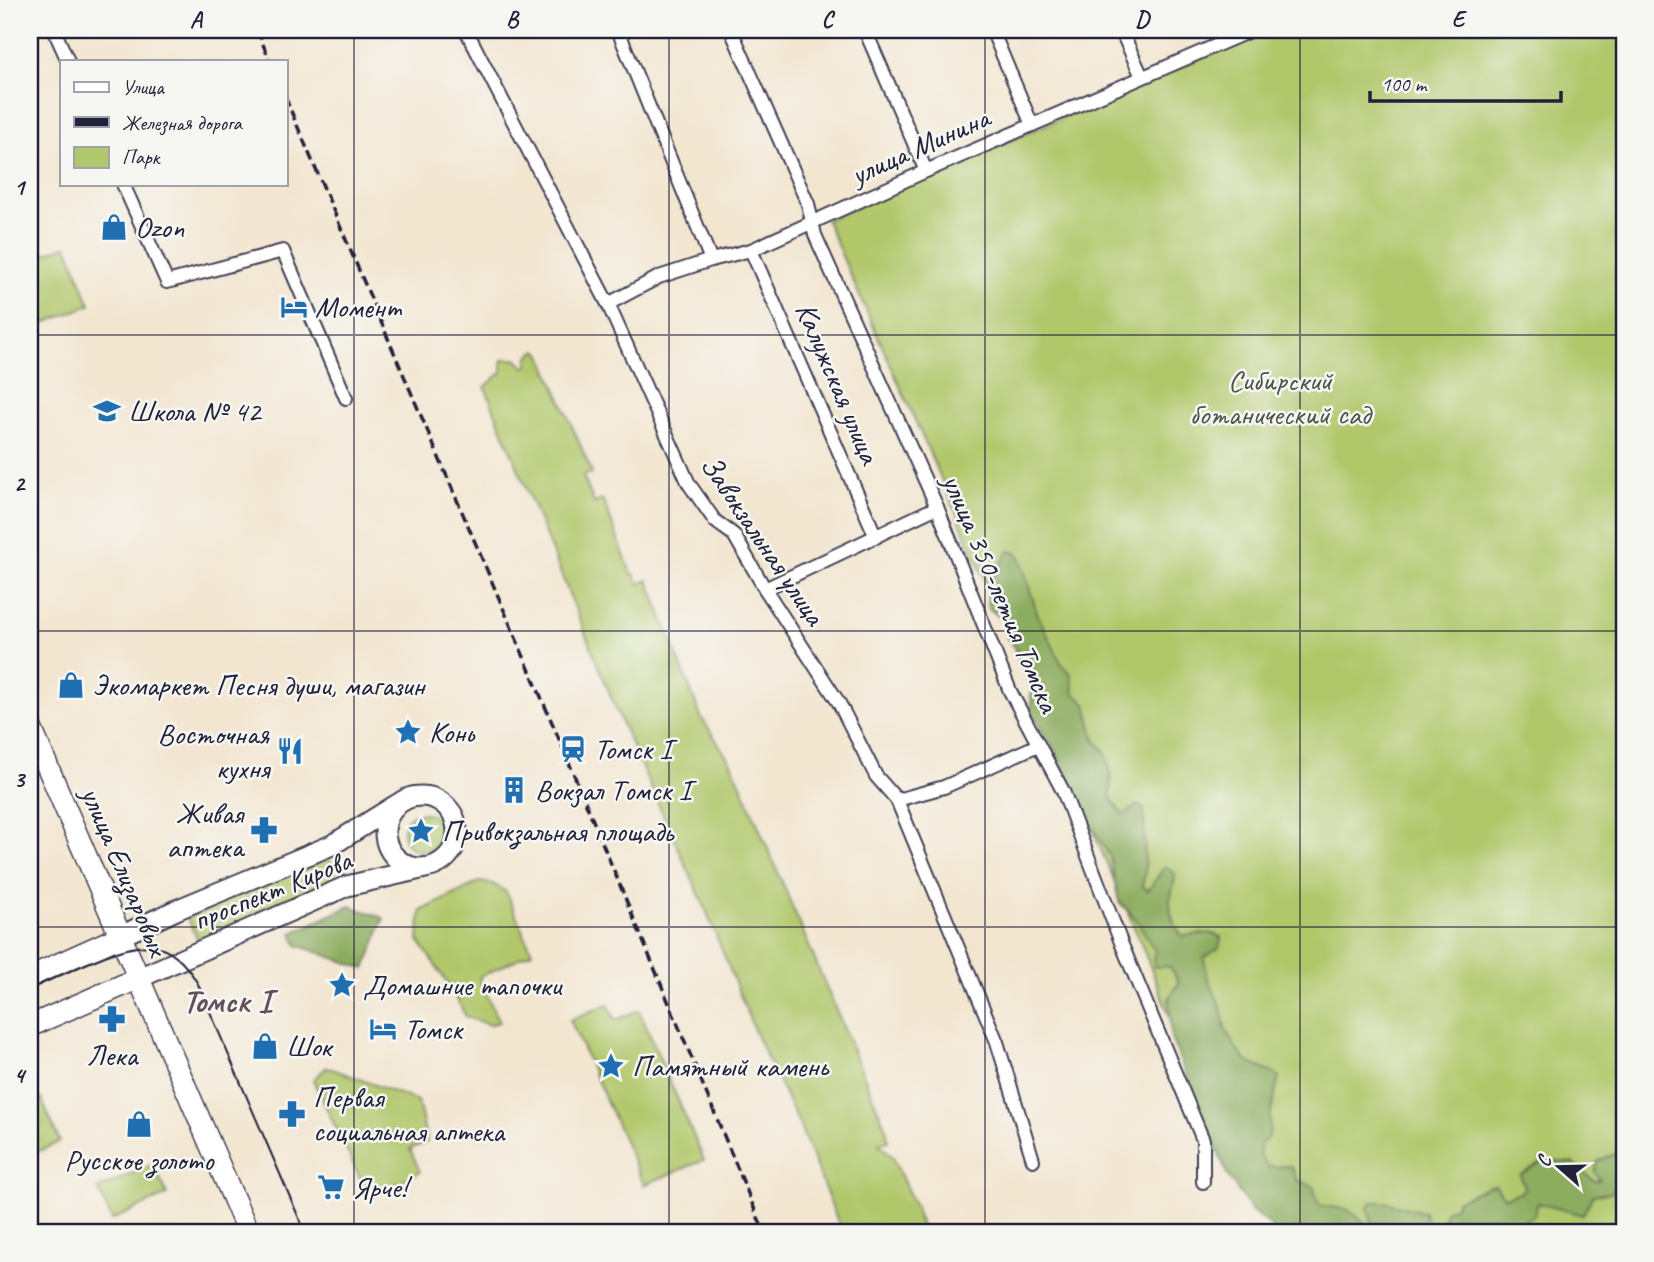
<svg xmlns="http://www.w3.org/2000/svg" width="1654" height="1262" font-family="Caveat,sans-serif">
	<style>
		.green { fill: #b1c76b; stroke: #6a7453; stroke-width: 2 }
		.forest { fill: #8cac5f; stroke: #57674d; stroke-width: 2 }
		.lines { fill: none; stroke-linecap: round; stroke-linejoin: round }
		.street-casing { stroke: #413f52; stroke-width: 16 }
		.secondary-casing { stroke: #413f52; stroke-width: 23 }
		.primary-casing { stroke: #413f52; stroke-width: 24 }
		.street { stroke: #fff; stroke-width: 12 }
		.secondary { stroke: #fff; stroke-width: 19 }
		.primary { stroke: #fff; stroke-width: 21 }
		.tram { stroke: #22223b; stroke-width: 2 }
		.rail { stroke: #22223b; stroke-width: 3.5; stroke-dasharray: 10 5; stroke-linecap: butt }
		.grid { fill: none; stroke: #22223b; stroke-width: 2; stroke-opacity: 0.55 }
		.labels { text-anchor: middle; stroke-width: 5; stroke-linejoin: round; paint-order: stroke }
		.street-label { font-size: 30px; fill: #22223b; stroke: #f6f6f2 }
		.poi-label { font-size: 30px; fill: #22223b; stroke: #f6f6f2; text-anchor: start }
		.park-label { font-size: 30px; fill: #4d5449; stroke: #f6f6f2 }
		.quarter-label { font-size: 33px; font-weight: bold; fill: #63505c; stroke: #f6f6f2 }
		.neatline { fill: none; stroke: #22223b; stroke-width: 2.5 }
		.grid-label { font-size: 23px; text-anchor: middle; font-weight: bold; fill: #22223b }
	</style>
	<rect width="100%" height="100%" fill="#f6f6f2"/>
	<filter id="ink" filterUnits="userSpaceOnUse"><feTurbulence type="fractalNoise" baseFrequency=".0143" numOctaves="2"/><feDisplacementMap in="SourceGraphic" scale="14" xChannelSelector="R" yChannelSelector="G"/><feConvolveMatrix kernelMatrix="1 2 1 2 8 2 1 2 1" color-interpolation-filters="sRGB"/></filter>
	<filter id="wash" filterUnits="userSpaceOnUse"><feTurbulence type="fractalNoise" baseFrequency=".00686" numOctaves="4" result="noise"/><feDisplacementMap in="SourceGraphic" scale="28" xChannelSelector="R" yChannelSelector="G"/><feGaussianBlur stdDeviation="1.57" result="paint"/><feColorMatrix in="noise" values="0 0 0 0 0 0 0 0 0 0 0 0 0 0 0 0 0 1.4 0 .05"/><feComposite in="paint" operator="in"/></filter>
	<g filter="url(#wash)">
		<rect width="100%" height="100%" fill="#f3e6d1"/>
		<g class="green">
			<path d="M1266,30H1624V1232H1277L1236,1184L1138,936L951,501L826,220Z"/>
			<path d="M67,245L90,305L30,329V260Z"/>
			<path d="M537,350L541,353L592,473L583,476L594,503L603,500L631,573L634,574L639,584L648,580L701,717L731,763L739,780L887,1131L888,1141L879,1144L892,1156L917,1211L922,1232H842L797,1119L757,1037L703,903L623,726L485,387L502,372V362L504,359H516L524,367L528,366V357Z"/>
			<circle cx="422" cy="832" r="19"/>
			<path d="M328,856L338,879L198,940L187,917Z"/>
			<path d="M479,882L493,884L506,892L532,952L479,977L499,1022L490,1025L466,1017L453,991L418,940L421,911Z"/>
			<path d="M608,1004L616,1020L639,1010L704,1160L644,1185L570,1020Z"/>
			<path d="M327,1067L418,1101L427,1142L410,1149L420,1172L369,1197L313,1080Z"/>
			<path d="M41,1098L60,1142L30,1155V1103Z"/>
			<path d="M154,1164L167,1195L112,1220L98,1189Z"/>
		</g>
		<g class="forest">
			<path d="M1009,551L1019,554L1037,613L1061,663L1071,674L1074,693L1086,704L1095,740L1105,751L1111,774L1110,797L1123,815L1138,805L1144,808L1145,874L1142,886L1148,891L1165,866L1175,874C1175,887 1170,893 1170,903C1170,915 1175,927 1182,936L1210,933L1221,937L1219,948L1204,958L1207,976L1221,1007L1225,1028L1234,1045L1246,1061L1279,1076L1270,1116L1269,1137L1260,1144V1155L1268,1167L1291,1166L1297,1180L1313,1186L1319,1205L1348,1210L1364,1222L1361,1232H1272L1271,1226L1252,1211L1228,1176L1171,1038L1169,999L1179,982L1170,967H1154L1155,951L1136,919L1119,902L1110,857L1077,799L1059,758L1031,713V678L1034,671L1007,638L1009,624L987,607L989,583Z"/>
			<path d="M350,906L384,918L365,969L297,945L292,933Z"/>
			<path d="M1624,1150V1179L1617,1182L1611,1193L1593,1195L1583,1215L1538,1203L1534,1216L1500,1232L1487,1230L1486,1232H1375L1368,1209L1372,1202H1384L1424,1212L1428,1226L1442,1227L1445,1211L1454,1207L1458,1200L1489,1186L1495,1185L1504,1197L1520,1193L1525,1187L1520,1175L1544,1161L1573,1163L1594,1181L1600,1180L1595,1172L1598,1161Z"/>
		</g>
	</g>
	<g filter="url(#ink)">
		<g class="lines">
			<defs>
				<g id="street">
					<path d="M54,30L68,61"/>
					<path d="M466,30L608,304L689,484L715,521L734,535L765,589L839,703L876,776L897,800L997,1042L1033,1160"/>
					<path d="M618,30L711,260"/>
					<path d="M731,30L808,204L815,235L937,507L1010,691L1063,791L1122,945L1203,1140V1182"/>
					<path d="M865,30L926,171"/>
					<path d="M992,30L1032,125"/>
					<path d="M1121,30L1142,77"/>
					<path d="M123,184L167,282L283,251L346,398"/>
					<path d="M751,250L876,537"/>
					<path d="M608,304L659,277L711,260L751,250L926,171L1252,30"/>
					<path d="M765,589L937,507"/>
					<path d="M897,800L944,787L1038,745"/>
				</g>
				<g id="secondary">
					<circle cx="421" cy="832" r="36"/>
					<path d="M121,936L176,910L332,845L396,805"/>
					<path d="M139,978L347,886L425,868"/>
				</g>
				<g id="primary">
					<path d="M30,726L248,1232"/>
					<path d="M30,977L121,936"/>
					<path d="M30,1026L139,978"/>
				</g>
			</defs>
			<use href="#street" class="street-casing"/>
			<use href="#secondary" class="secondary-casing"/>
			<use href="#primary" class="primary-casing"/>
			<use href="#street" class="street"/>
			<use href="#secondary" class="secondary"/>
			<use href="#primary" class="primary"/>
			<path class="tram" d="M30,989C51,979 73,969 95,960C140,942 169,934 198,984L305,1232"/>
			<g class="rail">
				<path d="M257,30L270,61"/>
				<path d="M285,97L565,753L764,1232"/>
			</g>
		</g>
	</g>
	<path class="grid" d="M354,30V1232M669,30V1232M985,30V1232M1300,30V1232M30,335H1624M30,631H1624M30,927H1624"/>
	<defs>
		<symbol id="shop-bare" viewBox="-9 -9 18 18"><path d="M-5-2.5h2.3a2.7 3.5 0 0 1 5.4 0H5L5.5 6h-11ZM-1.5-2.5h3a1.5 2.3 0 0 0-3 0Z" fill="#1f6fb2" stroke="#f6f6f2" stroke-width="2.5" paint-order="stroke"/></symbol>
		<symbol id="hotel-bare" viewBox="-9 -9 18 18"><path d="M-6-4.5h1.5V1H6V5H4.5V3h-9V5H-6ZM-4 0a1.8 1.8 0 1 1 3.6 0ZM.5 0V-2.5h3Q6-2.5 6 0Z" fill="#1f6fb2" stroke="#f6f6f2" stroke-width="2.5" paint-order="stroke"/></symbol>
		<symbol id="school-bare" viewBox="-9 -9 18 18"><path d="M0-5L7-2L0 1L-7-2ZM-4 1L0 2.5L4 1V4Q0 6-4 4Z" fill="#1f6fb2" stroke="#f6f6f2" stroke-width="2.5" paint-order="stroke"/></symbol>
		<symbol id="sight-bare" viewBox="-9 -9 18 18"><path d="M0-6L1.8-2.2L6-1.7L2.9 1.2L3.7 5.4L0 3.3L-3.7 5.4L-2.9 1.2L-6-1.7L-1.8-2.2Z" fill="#1f6fb2" stroke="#f6f6f2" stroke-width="2.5" paint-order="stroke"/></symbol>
		<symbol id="station-bare" viewBox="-9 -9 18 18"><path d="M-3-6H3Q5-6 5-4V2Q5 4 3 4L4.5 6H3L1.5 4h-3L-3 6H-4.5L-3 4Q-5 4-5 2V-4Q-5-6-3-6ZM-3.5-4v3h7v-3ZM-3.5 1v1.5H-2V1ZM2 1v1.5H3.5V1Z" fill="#1f6fb2" stroke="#f6f6f2" stroke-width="2.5" paint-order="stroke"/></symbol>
		<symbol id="restaurant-bare" viewBox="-9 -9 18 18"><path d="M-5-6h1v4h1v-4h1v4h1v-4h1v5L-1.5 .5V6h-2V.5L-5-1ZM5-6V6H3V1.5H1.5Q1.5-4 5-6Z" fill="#1f6fb2" stroke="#f6f6f2" stroke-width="2.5" paint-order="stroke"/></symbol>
		<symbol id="building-bare" viewBox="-9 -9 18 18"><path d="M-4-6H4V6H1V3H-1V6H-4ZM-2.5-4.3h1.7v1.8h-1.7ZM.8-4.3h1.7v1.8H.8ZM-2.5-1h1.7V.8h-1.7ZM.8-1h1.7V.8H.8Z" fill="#1f6fb2" stroke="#f6f6f2" stroke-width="2.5" paint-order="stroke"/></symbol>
		<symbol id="pharmacy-bare" viewBox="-9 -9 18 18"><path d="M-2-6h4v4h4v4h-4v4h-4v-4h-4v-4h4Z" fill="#1f6fb2" stroke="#f6f6f2" stroke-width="2.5" paint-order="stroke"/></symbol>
		<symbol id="supermarket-bare" viewBox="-9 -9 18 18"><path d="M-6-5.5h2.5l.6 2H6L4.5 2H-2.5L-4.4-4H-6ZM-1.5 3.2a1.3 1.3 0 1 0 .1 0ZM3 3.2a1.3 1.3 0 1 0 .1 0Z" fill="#1f6fb2" stroke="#f6f6f2" stroke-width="2.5" paint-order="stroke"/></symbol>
	</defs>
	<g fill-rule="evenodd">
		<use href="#shop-bare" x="95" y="208" width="38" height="38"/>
		<use href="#hotel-bare" x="275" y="288" width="38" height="38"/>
		<use href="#school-bare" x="88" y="392" width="38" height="38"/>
		<use href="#shop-bare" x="52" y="666" width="38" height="38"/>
		<use href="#sight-bare" x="389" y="713" width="38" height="38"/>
		<use href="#station-bare" x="554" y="730" width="38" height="38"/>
		<use href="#restaurant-bare" x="271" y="732" width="38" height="38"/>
		<use href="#building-bare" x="495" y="771" width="38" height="38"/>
		<use href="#pharmacy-bare" x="245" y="811" width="38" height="38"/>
		<use href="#sight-bare" x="402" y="812" width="38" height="38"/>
		<use href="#sight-bare" x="323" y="966" width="38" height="38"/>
		<use href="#pharmacy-bare" x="93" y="1000" width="38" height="38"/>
		<use href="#hotel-bare" x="364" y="1010" width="38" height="38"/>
		<use href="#shop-bare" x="246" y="1027" width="38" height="38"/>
		<use href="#sight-bare" x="592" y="1047" width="38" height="38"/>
		<use href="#pharmacy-bare" x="273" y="1095" width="38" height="38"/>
		<use href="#shop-bare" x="120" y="1105" width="38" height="38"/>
		<use href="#supermarket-bare" x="312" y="1168" width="38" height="38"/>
	</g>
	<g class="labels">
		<g class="street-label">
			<text transform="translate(920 146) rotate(-24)" y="10">улица Минина</text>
			<text transform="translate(838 383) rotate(67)" y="10">Калужская улица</text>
			<text transform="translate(763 540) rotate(56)" y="10">Завокзальная улица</text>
			<text transform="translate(1001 593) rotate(67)" y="10">улица 350-летия Томска</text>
			<text transform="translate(125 871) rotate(67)" y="10">улица Елизаровых</text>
			<text transform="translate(272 890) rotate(-22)" y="10">проспект Кирова</text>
		</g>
		<g class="poi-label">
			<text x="135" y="237">Ozon</text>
			<text x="315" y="317">Момент</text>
			<text x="128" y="421">Школа № 42</text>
			<text x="92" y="695">Экомаркет Песня души, магазин</text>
			<text x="429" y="742">Конь</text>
			<text x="269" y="744" text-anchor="end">Восточная<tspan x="269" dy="34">кухня</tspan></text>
			<text x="594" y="759">Томск I</text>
			<text x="535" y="800">Вокзал Томск I</text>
			<text x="243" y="823" text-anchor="end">Живая<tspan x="243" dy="34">аптека</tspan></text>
			<text x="442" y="841">Привокзальная площадь</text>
			<text x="363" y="995">Домашние тапочки</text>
			<text x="404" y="1039">Томск</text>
			<text x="286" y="1056">Шок</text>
			<text x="112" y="1065" text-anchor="middle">Лека</text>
			<text x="632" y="1076">Памятный камень</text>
			<text x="313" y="1107">Первая<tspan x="313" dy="34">социальная аптека</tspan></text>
			<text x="139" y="1170" text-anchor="middle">Русское золото</text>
			<text x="352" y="1197">Ярче!</text>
		</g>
		<g class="park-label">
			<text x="1280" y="390">Сибирский<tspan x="1280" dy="34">ботанический сад</tspan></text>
		</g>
		<g class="quarter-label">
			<text x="227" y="1012">Томск I</text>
		</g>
	</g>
	<rect width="1654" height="1262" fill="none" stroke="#f6f6f2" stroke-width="77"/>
	<rect x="60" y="60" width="228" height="126" fill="#f6f6f2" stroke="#a1a1a9" stroke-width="2"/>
	<rect x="74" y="82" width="35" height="10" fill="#ffffff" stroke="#a1a1a9" stroke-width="2"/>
	<text x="122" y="94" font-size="21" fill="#22223b">Улица</text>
	<rect x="74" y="117" width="35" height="10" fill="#22223b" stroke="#a1a1a9" stroke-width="2"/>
	<text x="122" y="130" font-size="21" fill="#22223b">Железная дорога</text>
	<rect x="74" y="147" width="35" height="21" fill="#b1c76b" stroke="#a1a1a9" stroke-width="2"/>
	<text x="122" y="164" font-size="21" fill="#22223b">Парк</text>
	<g transform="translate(1559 1167) rotate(290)" stroke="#f6f6f2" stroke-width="5" paint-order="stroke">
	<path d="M0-5L12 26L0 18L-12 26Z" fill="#22223b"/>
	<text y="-10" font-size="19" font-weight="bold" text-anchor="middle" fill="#22223b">С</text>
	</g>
	<path d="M1370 91v10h191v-10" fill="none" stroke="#22223b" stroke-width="3.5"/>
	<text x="1381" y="91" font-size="21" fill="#22223b" stroke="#f6f6f2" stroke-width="5" paint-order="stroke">100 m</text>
	<rect x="38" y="38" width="1578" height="1186" class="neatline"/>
	<g class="grid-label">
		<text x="196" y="27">A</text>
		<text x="512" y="27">B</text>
		<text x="827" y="27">C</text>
		<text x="1142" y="27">D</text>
		<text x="1458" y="27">E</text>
		<text x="19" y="195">1</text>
		<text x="19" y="491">2</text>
		<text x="19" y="787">3</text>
		<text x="19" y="1083">4</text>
	</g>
</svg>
